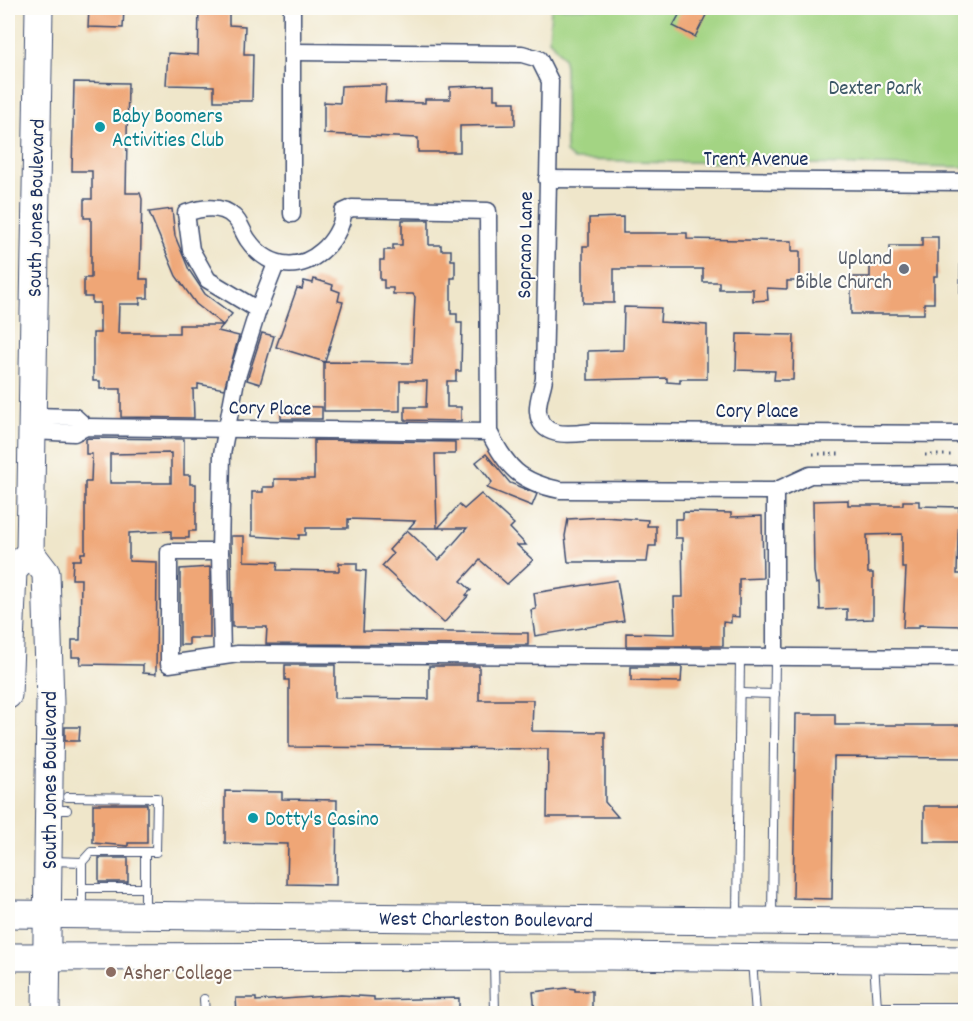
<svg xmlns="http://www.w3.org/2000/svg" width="973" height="1021" font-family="Dekko,sans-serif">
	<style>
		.green { fill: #a3d483; stroke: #5f8270; stroke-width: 1.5 }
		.building { fill: #efa676; fill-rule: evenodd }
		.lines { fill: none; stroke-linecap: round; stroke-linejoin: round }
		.service-casing { stroke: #3b4a6e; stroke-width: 10 }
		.minor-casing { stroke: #3b4a6e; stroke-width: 19 }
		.primary-casing { stroke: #3b4a6e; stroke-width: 29 }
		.path { stroke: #3b4a6e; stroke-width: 3; stroke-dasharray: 1.5 4.5; stroke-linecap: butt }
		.service { stroke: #fff; stroke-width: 8 }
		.minor { stroke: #fff; stroke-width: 16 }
		.primary { stroke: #fff; stroke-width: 27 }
		.culture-dot { fill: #0f9aa8; stroke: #fdfcf7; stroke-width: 2 }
		.worship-dot { fill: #6b7280; stroke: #fdfcf7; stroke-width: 2 }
		.education-dot { fill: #8d6e63; stroke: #fdfcf7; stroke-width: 2 }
		.labels { text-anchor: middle; stroke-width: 4.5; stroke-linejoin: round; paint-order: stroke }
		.park-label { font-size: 21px; fill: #3d5867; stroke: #fdfcf7 }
		.culture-label { font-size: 21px; fill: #0d838f; stroke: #fdfcf7; text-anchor: start }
		.street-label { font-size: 21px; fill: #1b2f5e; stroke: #fdfcf7 }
		.worship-label { font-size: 21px; fill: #5b616d; stroke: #fdfcf7; text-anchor: end }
		.education-label { font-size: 21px; fill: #785e54; stroke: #fdfcf7; text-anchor: start }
	</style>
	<rect width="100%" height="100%" fill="#fdfcf7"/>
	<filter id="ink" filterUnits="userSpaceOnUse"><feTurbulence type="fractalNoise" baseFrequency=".0167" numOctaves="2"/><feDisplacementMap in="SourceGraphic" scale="12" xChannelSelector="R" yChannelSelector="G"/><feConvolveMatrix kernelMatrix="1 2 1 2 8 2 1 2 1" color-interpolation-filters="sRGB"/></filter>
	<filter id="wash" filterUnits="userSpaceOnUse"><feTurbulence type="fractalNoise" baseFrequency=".008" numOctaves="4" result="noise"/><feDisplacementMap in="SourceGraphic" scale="24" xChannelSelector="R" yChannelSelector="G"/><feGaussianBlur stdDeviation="1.35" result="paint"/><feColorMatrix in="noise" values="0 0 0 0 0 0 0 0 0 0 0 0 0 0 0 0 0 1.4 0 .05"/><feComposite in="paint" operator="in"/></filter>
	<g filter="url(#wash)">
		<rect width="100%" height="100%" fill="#efe6ca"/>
		<path class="green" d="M551,8H965V167L574,160L566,153L565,66L563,57L549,39Z"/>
		<g id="blocks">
			<g class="building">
				<path d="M105,8H124L123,28L88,27L89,9Z"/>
				<path d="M199,8H229V25L245,26L244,54H253L252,101H214V86L166,85L168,53L198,55Z"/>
				<path d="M683,8H697L707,13L695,37L673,26Z"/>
				<path d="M74,82L128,83L126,193H140L142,199L140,279H148V298H140V304H119L118,333H179V325H223L218,331L239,336L224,389L198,384V389H193L194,418L121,417V389H100V381H93V333H100V303H92V297H84V278H91V218H84V199H92V171H72Z"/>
				<path d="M368,85H386L385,102L425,103V99H450V87L494,85V99H499V102H515V125L460,126V152H418V138L324,134V102L340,103L341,86Z"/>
				<path d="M172,209L175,236L189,270L205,294L232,314L223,325L196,304L176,276L149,212Z"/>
				<path d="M623,217V233H687V239L792,241V251H800V281H787V289L767,288L768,300L753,301V289H719V282H703V269H614V303H583V246H589V218Z"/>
				<path d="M402,220H429V245H441V250H451V260H455V278H451V314H457V323H462L461,371H456V381H447V407H461V421L405,420V407H426L427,381H400V411H324V362L412,363L415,297L413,294H393V288H384V280H380V260H384V250H393V245H402Z"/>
				<path d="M922,237H938V276H934V303H924V314H851V277H870V261H890V246H922Z"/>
				<path d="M314,279L333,285L332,289L340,292L338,301L343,302L325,362L276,347L297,288L302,289L304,281L313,283Z"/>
				<path d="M624,307L661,308L660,322L707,325V379H680V383L667,382V378L588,380V351L623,350Z"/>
				<path d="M262,333L274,336L260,384L247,380Z"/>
				<path d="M737,334L794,335L793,380H774L775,371L736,370Z"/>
				<path d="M281,406L322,407V419H281Z"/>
				<path d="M88,438L184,439V475H190V484H196V531H189V538H171V531L129,533V561L157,562L156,674L143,673V665L80,664L81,657H72V640H80L81,579H72L73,560H81V553H85V482H91L92,454H86V439ZM171,453V483H110V454Z"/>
				<path d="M314,440L455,442V454H435L437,528H409L415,521L348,519V528H306V535H299V539L252,536V492H263V487H274V479H314Z"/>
				<path d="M486,454L510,483L537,494L532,506L487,488L492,482L476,462Z"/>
				<path d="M481,494L514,524L510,528L526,545H517L533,560L507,584L480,560L461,581L471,590L466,595L468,596L444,623L382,566L393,554L389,550L407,530L439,560L467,528H438L459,505L464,509Z"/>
				<path d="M848,500V505H903V501H919V506L959,507L957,574H966V626L919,625V628H903L906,568H902V534L867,535L868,573H873V619L847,620V609L820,610L819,583L816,584L814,572L813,501Z"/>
				<path d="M683,512L731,513V517L762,516L763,578L739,579V617L731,616V623L723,622V646H626V633L675,634L674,597H683L682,538H675V519H683Z"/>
				<path d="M603,517L648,520L647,526H656V546H649L647,562H568L565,536L568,519Z"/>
				<path d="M231,536H244V561L278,562L277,570L339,571V563H357V570L366,571L363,631L528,633V645L266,644L267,627H232Z"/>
				<path d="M210,567V638H189V645H180V569Z"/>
				<path d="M617,580L624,621L535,636L531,610L536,609L534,593Z"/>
				<path d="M285,665H335V698L429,699V666H479V700H533L532,731L605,732V802L618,817H547L548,749L289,747V680H285Z"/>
				<path d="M631,667H682L681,682L631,681Z"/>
				<path d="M796,714H835V725H966V758L834,757L832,899L793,898Z"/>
				<path d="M65,727H80L79,741H65Z"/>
				<path d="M225,791L282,792V799L337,800L336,885L287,884L288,844L225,843Z"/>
				<path d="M93,804H147V843H128V846L93,843Z"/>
				<rect x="924" y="806" width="42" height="36"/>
				<rect x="99" y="858" width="29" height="24"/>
				<path d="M567,988L575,989V991H592V1011H585V1014L535,1012L533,992Z"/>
				<path d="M341,995L374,997V1000L459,998V1014H237L236,998H256V1001Z"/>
			</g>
		</g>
	</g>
	<g filter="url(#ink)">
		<use href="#blocks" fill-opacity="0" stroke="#3b4a6e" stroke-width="1.5"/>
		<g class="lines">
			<defs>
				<g id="service">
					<path d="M964,308L965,233"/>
					<path d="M740,693L775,694"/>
					<path d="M67,797L157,798L156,852H91L82,862V911"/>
					<path d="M52,810H67"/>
					<path d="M145,852V912"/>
					<path d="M53,861L82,862"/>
					<path d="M82,888H145"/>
					<path d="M737,916L740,658"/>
					<path d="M772,917L775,658"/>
					<path d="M494,960L495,1014"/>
					<path d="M752,961L756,1014"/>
					<path d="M874,963L877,1007H966"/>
					<path d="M204,999L205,1014"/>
					<path d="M774,1014H851"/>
				</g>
				<g id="minor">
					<path d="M293,52L522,54L539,59L550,81L544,378C543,388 537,400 538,411C540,440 572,434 592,432L966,434"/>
					<path d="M547,179L966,182"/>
					<path d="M292,214V8"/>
					<path d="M258,310L208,280L191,250L186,213C201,208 221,204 234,217C240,222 243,233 248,240C267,267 297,273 322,251C332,243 343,226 343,212L352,208L488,211L489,432C507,468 520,482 560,490L775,491L810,475L966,474"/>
					<path d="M31,416L75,417L86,427"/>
					<path d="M31,431L74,433L86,427L489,432"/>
					<path d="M220,552H169V664L238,654L966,658"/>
					<path d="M222,656L220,552L222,454L236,380L258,310L276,264"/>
					<path d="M775,658V491"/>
				</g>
				<g id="primary">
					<path d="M39,8L30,552L46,573L50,703L46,1014"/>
					<path d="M8,695L13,571L30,552"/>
					<path id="s1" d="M8,914L966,923"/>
					<path d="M8,957L610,956L966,960"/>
				</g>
			</defs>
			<use href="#service" class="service-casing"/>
			<use href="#minor" class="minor-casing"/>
			<use href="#primary" class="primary-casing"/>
			<g class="path">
				<path d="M813,454H841"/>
				<path d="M925,455H953"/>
			</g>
			<use href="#service" class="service"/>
			<use href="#minor" class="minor"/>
			<use href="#primary" class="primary"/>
		</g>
	</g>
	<g class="culture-dot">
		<circle cx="100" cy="127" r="6"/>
		<circle cx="253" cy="818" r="6"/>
	</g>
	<circle class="worship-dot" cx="904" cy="269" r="6"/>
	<circle class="education-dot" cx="111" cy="972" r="6"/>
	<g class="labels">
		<g class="park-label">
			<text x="875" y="94">Dexter Park</text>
		</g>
		<g class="culture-label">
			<text x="112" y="122">Baby Boomers<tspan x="112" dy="24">Activities Club</tspan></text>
			<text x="265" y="825">Dotty's Casino</text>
		</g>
		<g class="street-label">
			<text x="756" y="165">Trent Avenue</text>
			<text transform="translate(35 208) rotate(-89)" y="7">South Jones Boulevard</text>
			<text transform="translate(524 245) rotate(-89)" y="7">Soprano Lane</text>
			<text transform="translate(270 407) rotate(1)" y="7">Cory Place</text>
			<text x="757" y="417">Cory Place</text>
			<text transform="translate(49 780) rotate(-90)" y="7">South Jones Boulevard</text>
			<text dy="7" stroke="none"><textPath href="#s1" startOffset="478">West Charleston Boulevard</textPath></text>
		</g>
		<g class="worship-label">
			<text x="892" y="264">Upland<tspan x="892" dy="24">Bible Church</tspan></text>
		</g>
		<g class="education-label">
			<text x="123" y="979">Asher College</text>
		</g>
	</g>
	<rect width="973" height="1021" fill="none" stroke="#fdfcf7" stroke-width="30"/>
</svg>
